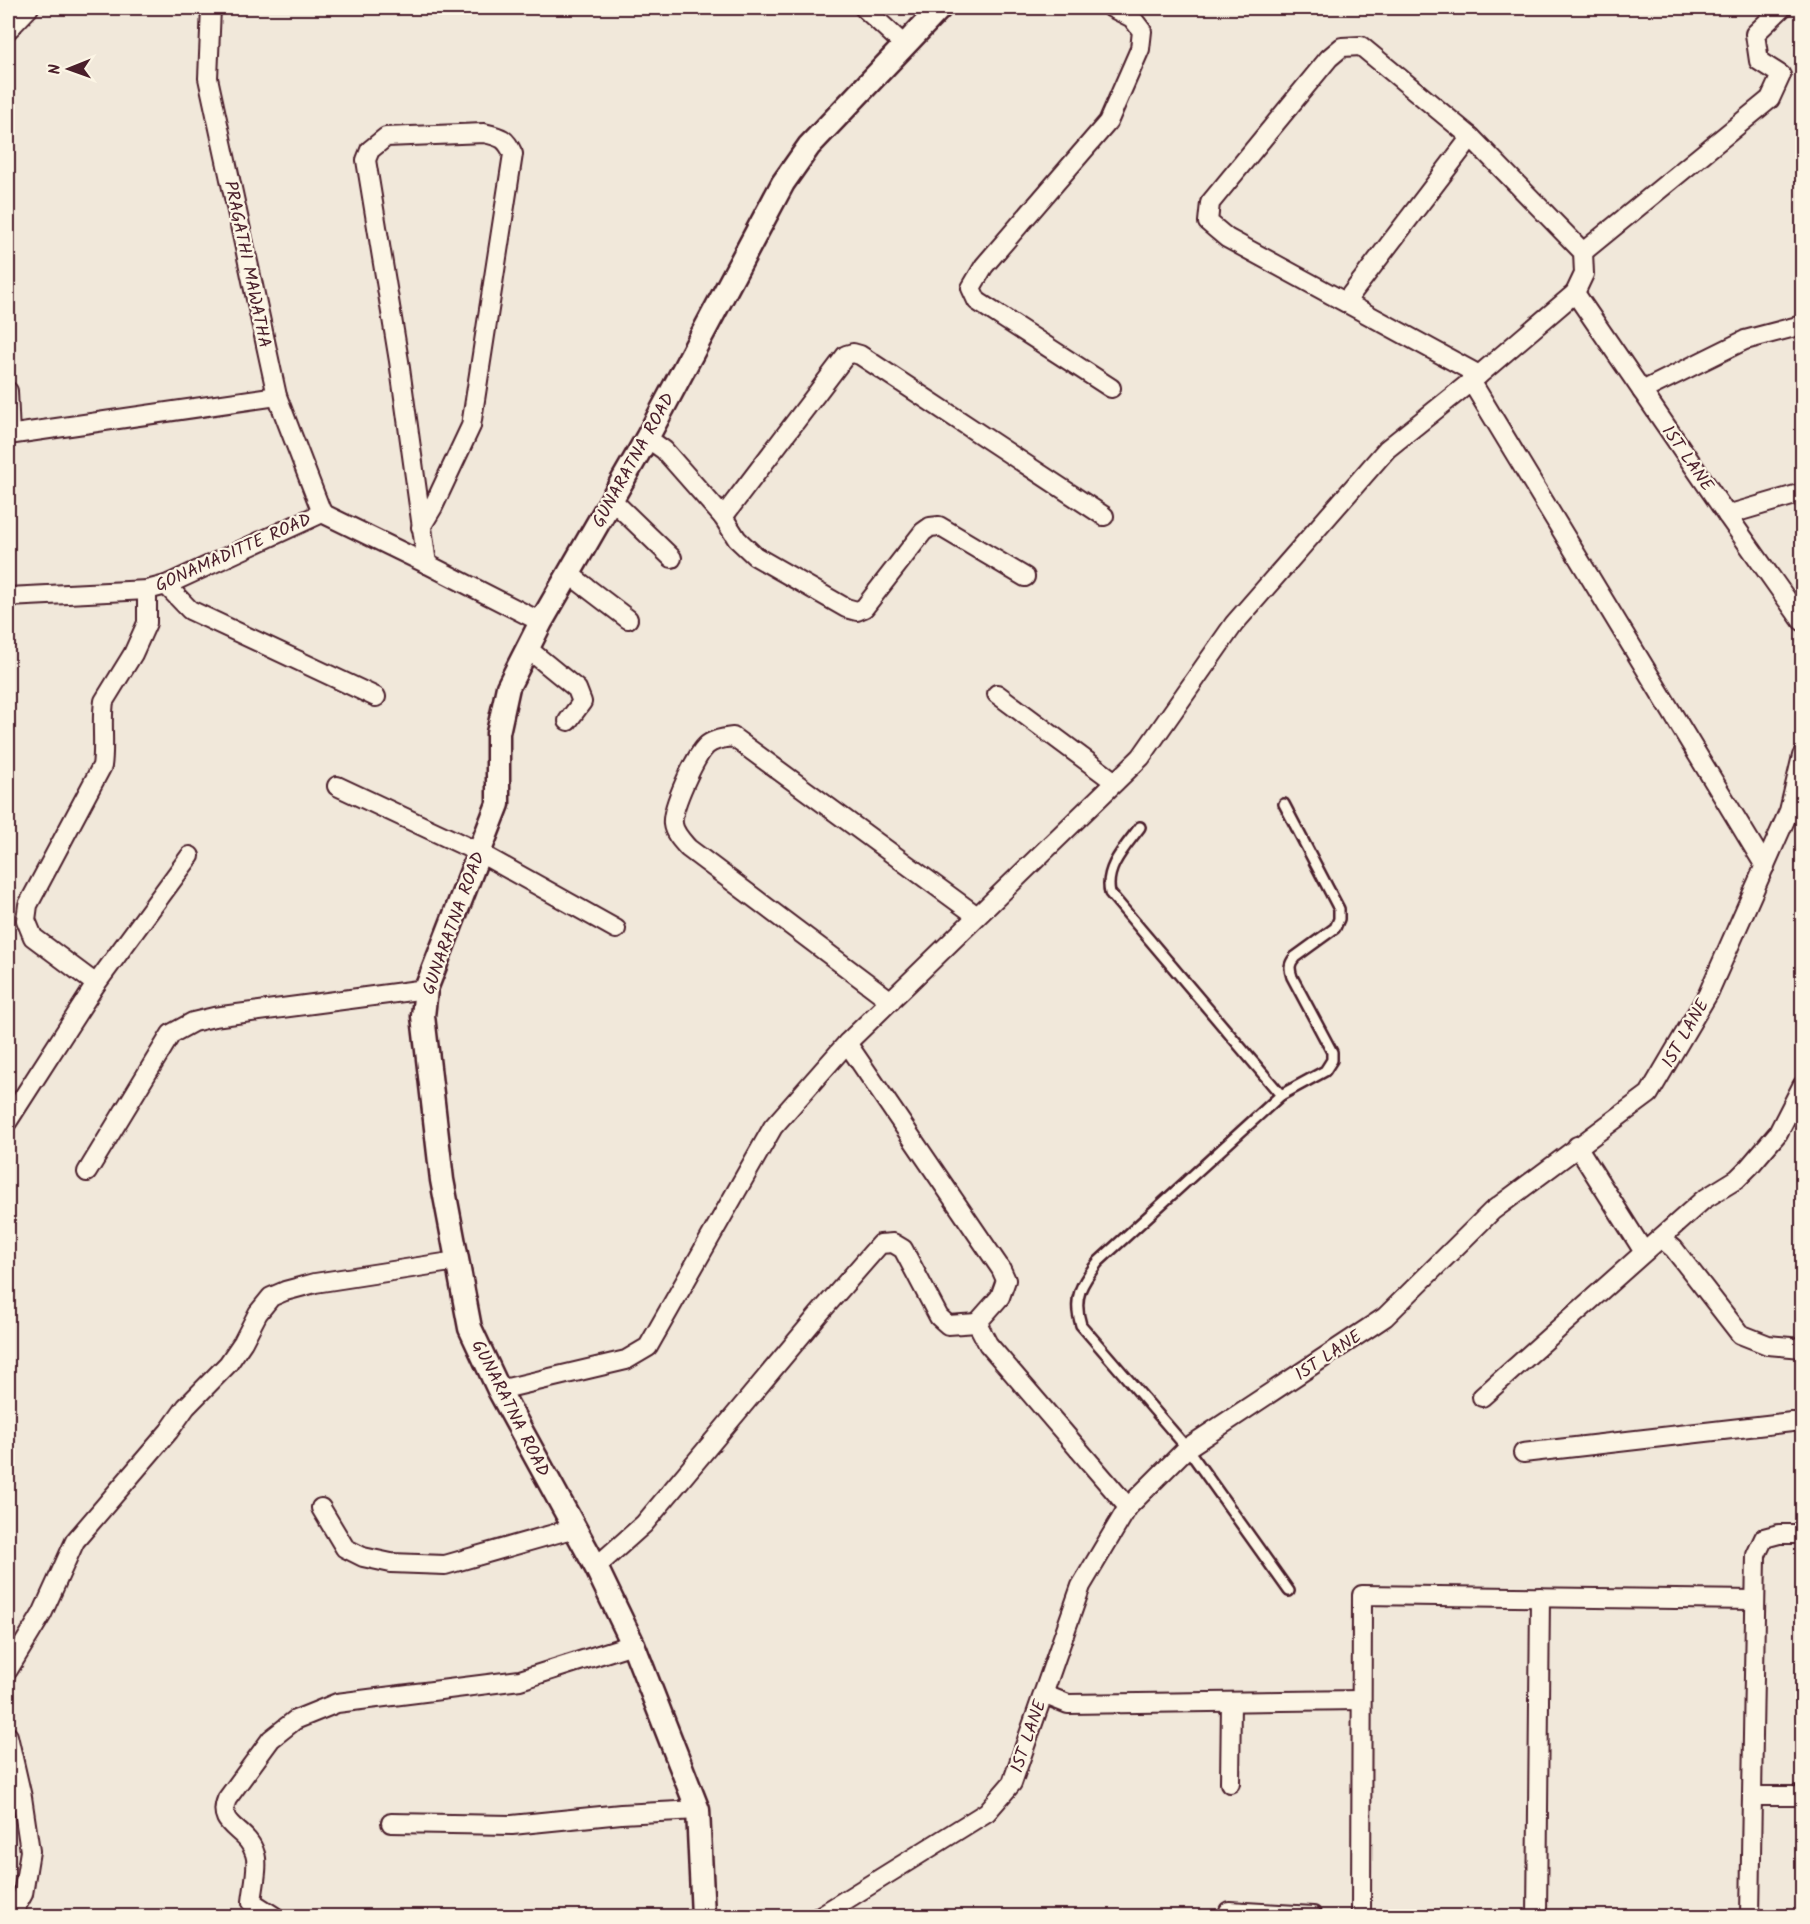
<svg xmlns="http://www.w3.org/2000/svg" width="1810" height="1924" font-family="Kalam,sans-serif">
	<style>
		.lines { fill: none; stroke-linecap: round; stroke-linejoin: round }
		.service-casing { stroke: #4a1f2b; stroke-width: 14 }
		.minor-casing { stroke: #4a1f2b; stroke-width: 22 }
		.tertiary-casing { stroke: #4a1f2b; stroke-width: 27 }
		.service { stroke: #fcf5e5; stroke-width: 9 }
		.minor { stroke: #fcf5e5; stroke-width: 18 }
		.tertiary { stroke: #fcf5e5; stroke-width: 22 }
		.labels { text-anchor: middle; stroke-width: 4.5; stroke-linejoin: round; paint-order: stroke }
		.street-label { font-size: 18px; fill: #4a1f2b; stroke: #fcf5e5 }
	</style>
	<rect width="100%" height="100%" fill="#f1e8da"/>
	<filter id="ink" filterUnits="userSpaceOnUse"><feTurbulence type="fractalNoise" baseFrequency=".0167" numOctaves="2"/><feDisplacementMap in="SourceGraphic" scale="12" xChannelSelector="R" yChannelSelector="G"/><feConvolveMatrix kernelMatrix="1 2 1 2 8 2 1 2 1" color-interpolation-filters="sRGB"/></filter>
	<g filter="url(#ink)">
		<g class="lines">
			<defs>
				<g id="service">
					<path d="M1284,804L1339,909V919L1335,928L1295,957C1289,964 1289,968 1292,977L1332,1052V1060L1325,1071L1281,1095L1098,1262C1082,1283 1072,1297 1081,1325L1187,1448L1289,1591"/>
					<path d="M1140,827C1126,846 1104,868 1110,893L1281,1095"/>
				</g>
				<g id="minor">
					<path d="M211,8L208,78L225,156L277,396L322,513"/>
					<path d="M864,8L904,45"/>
					<path d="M8,30L29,8"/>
					<path d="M1583,252L1770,99L1781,75L1759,61L1755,34L1782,8"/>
					<path d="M1575,293L1727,515L1802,621"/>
					<path d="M1346,301L1471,137L1361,46L1342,47L1329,58L1210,203L1208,222L1227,238L1479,375"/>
					<path d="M1471,381L1765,866"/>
					<path d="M1111,388L977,301L971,288L984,266L1108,122L1140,49L1142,31L1132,18L1112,8"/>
					<path d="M8,391L10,435"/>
					<path d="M1642,391L1745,340L1802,325"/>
					<path d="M8,435L277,396"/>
					<path d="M647,438L664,450L723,517L737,539L755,556L846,608L857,611L864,608L923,532L930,527L939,526L1025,577"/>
					<path d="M612,500L672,558"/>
					<path d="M1727,515L1802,493"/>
					<path d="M723,517L846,355L853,353L860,355L1104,516"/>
					<path d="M421,527L433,507L471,426L513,154C506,138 501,137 484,133L386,137L370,150L366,160L399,361L427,564"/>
					<path d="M569,574L628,619"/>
					<path d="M166,585L190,610L376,697"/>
					<path d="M147,590V623L133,654L104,701C101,722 105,745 102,766L28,905L26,920L33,937L96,984L190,856"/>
					<path d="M8,597L147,590L166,585L322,513L427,564L541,622"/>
					<path d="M528,649L577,689L582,702L568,721"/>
					<path d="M997,694L1115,782"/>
					<path d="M337,786L478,852L616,929"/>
					<path d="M891,1001L688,848C682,841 674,833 673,824C671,808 695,757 706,746C712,740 724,738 733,737L977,916"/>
					<path d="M847,1043L1001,1269L1006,1280L1000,1297L977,1323L988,1344L1128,1507"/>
					<path d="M8,1121L96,984"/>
					<path d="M1577,1146L1644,1252"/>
					<path d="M87,1172L171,1034L193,1022L214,1017L426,989"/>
					<path d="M1661,1238L1674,1249L1740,1334L1768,1345L1802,1348"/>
					<path d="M499,1390L626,1360L648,1347L773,1127L847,1043L1141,757L1234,624L1387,449L1479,375L1575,293L1584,274L1583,252L1471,137"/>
					<path d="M1482,1397L1703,1200L1737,1179L1749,1167L1778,1133L1802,1086"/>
					<path d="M1523,1453L1792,1422H1802"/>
					<path d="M321,1508L345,1548L363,1557L391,1563L445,1565L575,1528"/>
					<path d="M596,1567L644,1524L819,1314L880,1244L893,1243L903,1249L939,1317L948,1325L977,1323"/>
					<path d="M8,1670L42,1614L75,1541L169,1431L186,1407L228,1364L243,1342L258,1313L271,1297L285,1291L315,1283L457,1261"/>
					<path d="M1043,1694L1068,1704L1361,1700"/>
					<path d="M8,1736L22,1797L30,1851L23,1894L11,1916"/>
					<path d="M1230,1783L1231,1702"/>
					<path d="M1752,1796H1802"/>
					<path d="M391,1823L512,1825L621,1814L698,1810"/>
					<path d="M1229,1911L1313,1916"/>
					<path d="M274,1916L252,1902C253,1890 259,1865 255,1854C248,1828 215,1827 227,1799L271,1739L295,1720L337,1703L520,1680L633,1644"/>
					<path d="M820,1916L987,1812L1012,1783L1081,1586L1128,1507L1187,1448L1385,1317L1492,1211L1649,1094L1708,994L1789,811L1802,756"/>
					<path d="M1361,1916L1362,1595L1755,1600"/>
					<path d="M1537,1916L1540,1597"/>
					<path d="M1750,1916L1756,1555L1764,1538L1779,1534H1802"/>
				</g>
				<path id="tertiary" d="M703,1916L698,1810L633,1644L596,1567L499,1390L470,1328L442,1180L423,1016L426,989L498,804V733L508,687L541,622L647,438L783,183L809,146L940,8"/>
			</defs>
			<use href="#service" class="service-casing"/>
			<use href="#minor" class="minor-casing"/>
			<use href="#tertiary" class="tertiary-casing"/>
			<use href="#service" class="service"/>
			<use href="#minor" class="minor"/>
			<use href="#tertiary" class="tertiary"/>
		</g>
	</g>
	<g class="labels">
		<g class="street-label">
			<text transform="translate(248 264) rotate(78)" y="6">PRAGATHI MAWATHA</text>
			<text transform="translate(1688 458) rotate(55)" y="6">1ST LANE</text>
			<text transform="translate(633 460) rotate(-61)" y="6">GUNARATNA ROAD</text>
			<text transform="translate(233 552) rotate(-24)" y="6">GONAMADITTE ROAD</text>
			<text transform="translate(453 923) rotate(-70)" y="6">GUNARATNA ROAD</text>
			<text transform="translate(1685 1033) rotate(-60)" y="6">1ST LANE</text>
			<text transform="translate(1328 1355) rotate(-34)" y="6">1ST LANE</text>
			<text transform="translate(511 1408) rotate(63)" y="6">GUNARATNA ROAD</text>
			<text transform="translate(1028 1736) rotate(-71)" y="6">1ST LANE</text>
		</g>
	</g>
	<rect width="1810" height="1924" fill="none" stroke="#fcf5e5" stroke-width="30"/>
	<rect x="15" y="15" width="1780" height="1894" fill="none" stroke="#4a1f2b" stroke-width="2" filter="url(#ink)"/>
	<g transform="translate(69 69) rotate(269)" stroke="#fcf5e5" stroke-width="4.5" paint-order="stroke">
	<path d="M0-4.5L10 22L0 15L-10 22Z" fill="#4a1f2b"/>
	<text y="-9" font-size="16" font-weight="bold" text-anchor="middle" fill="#4a1f2b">N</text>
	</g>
</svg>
